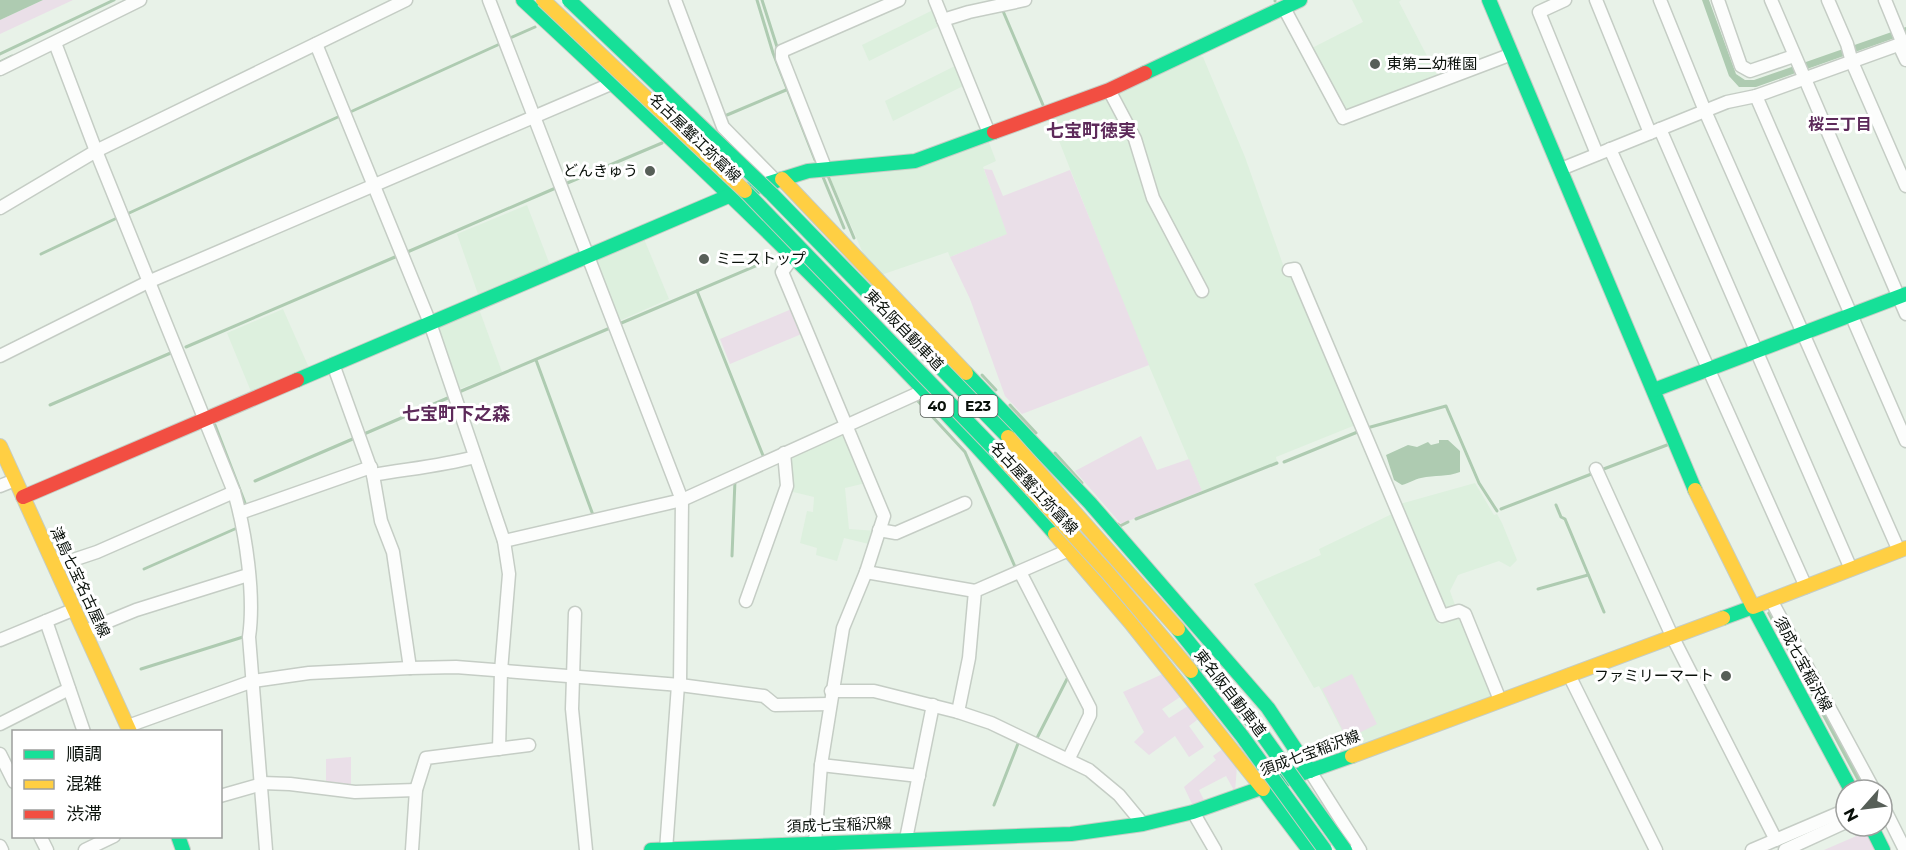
<svg xmlns="http://www.w3.org/2000/svg" width="1906" height="850" font-family="Montserrat,'Noto Sans JP',sans-serif">
	<style>
		.built { fill: #ddf0de }
		.green { fill: #eadfe8 }
		.water { fill: #aecbb1 }
		.lines { fill: none; stroke-linecap: round; stroke-linejoin: round }
		.stream { stroke: #aecbb1; stroke-width: 3 }
		.street-casing { stroke: #c5cdc5; stroke-width: 15 }
		.fast-casing { stroke: #c5cdc5; stroke-width: 16 }
		.slow-casing { stroke: #c5cdc5; stroke-width: 16 }
		.jam-casing { stroke: #c5cdc5; stroke-width: 16 }
		.street { stroke: #fcfdfc; stroke-width: 12 }
		.fast { stroke: #16e098; stroke-width: 14 }
		.slow { stroke: #ffcf43; stroke-width: 14 }
		.jam { stroke: #f24e42; stroke-width: 14 }
		.fast-bridge-casing { stroke: #c5cdc5; stroke-width: 16; stroke-linecap: butt }
		.slow-bridge-casing { stroke: #c5cdc5; stroke-width: 16; stroke-linecap: butt }
		.fast-bridge { stroke: #16e098; stroke-width: 14 }
		.slow-bridge { stroke: #ffcf43; stroke-width: 14 }
		.poi-dot { fill: #575f58; stroke: #fff; stroke-width: 2 }
		.labels { text-anchor: middle; stroke-width: 6; stroke-linejoin: round; paint-order: stroke }
		.shield { fill: #fff; stroke: #535854; stroke-width: 1.5 }
		.shield-label { font-size: 14px; font-weight: bold; fill: #09100a }
		.poi-label { font-size: 15px; fill: #09100a; stroke: #fff; text-anchor: start }
		.street-label { font-size: 15px; fill: #09100a; stroke: #fff }
		.neighbourhood-label { font-size: 16px; font-weight: bold; fill: #5d2a5a; stroke: #fff }
		.quarter-label { font-size: 18px; font-weight: bold; fill: #5d2a5a; stroke: #fff }
	</style>
	<rect width="100%" height="100%" fill="#e8f2e8"/>
	<g class="built">
		<path d="M1352,0H1401L1399,2L1439,79L1344,113L1310,49L1363,22Z"/>
		<path d="M933,10L939,26L869,61L862,45Z"/>
		<path d="M1200,56L1203,57L1245,157L1286,273L1293,272L1355,422L1353,426L1276,457L1277,462L1202,491L1130,321L1050,118L1107,99L1207,292L1159,195L1118,94Z"/>
		<path d="M955,66L965,85L893,121L885,101Z"/>
		<path d="M988,140L996,161L983,167L1008,234L950,257L948,252L881,275L866,260L829,175Z"/>
		<path d="M527,205L550,265L479,297L457,234Z"/>
		<path d="M644,239L669,299L619,321L595,260Z"/>
		<path d="M283,309L310,370L252,394L227,333Z"/>
		<path d="M479,309L502,372L457,390L436,327Z"/>
		<path d="M841,432L845,434L866,483L845,488L849,529L877,531L873,545L844,538L837,561L816,555L817,548L800,543L807,511L813,512L814,497L789,491L792,471L789,457Z"/>
		<path d="M1475,483L1494,515L1497,514L1502,523L1517,560L1510,567L1499,561L1458,575L1450,591L1456,608L1449,611L1444,608L1400,504Z"/>
		<path d="M1394,513L1439,624L1460,616L1493,696L1352,750L1319,686L1314,688L1254,584L1321,555L1319,549Z"/>
	</g>
	<g class="green">
		<path d="M43,0H73L0,34V20Z"/>
		<path d="M984,169L992,170L1003,196L1070,170L1149,365L1022,414L1005,396L970,299L950,257L1007,234Z"/>
		<path d="M794,308L804,333L730,364L720,339Z"/>
		<path d="M1141,436L1157,470L1189,459L1202,491L1121,524L1075,471Z"/>
		<path d="M1165,673L1183,695L1162,709L1169,718L1191,704L1201,717L1189,726L1204,747L1189,757L1175,736L1149,755L1134,742L1144,732L1123,692Z"/>
		<path d="M1352,674L1377,724L1347,739L1322,689Z"/>
		<path d="M1224,748L1237,766L1235,792L1226,776L1199,790L1205,802L1193,806L1184,787L1216,760L1213,756Z"/>
		<path d="M351,757V788L326,783V759Z"/>
		<path d="M1868,831L1877,850H1824Z"/>
	</g>
	<g class="water">
		<path d="M0,0H43L0,20Z"/>
		<path d="M1702,0H1709L1736,74L1745,80H1754L1906,27V34L1756,87H1739L1729,76Z"/>
		<path d="M1439,440H1448L1460,451V472C1447,477 1435,475 1421,478C1415,479 1409,483 1402,485L1394,480L1386,455L1408,445L1417,447L1428,442L1431,445L1439,443Z"/>
		<path d="M1769,611L1867,790H1862L1767,613Z"/>
	</g>
	<g class="lines">
		<g class="stream">
			<path d="M757,0L773,53L815,160"/>
			<path d="M762,0L778,50"/>
			<path d="M1275,0V1"/>
			<path d="M1003,11L1043,105"/>
			<path d="M508,39L535,27"/>
			<path d="M0,54L114,0"/>
			<path d="M0,62L12,56"/>
			<path d="M348,113L502,43"/>
			<path d="M727,115L786,90"/>
			<path d="M828,176L854,238"/>
			<path d="M823,177L844,228"/>
			<path d="M565,184L662,143"/>
			<path d="M127,214L340,116"/>
			<path d="M405,253L558,187"/>
			<path d="M41,254L117,218"/>
			<path d="M697,291L764,458"/>
			<path d="M619,324L772,259"/>
			<path d="M186,347L395,257"/>
			<path d="M536,360L593,515"/>
			<path d="M982,375L996,390"/>
			<path d="M459,392L610,328"/>
			<path d="M916,399L965,452L1016,569"/>
			<path d="M50,405L173,352"/>
			<path d="M1010,405L1036,433"/>
			<path d="M215,425L245,503"/>
			<path d="M1367,428L1446,406L1479,483L1497,511"/>
			<path d="M364,434L450,397"/>
			<path d="M1055,453L1082,483"/>
			<path d="M1284,462L1360,431"/>
			<path d="M1601,470L1667,445"/>
			<path d="M255,481L355,438"/>
			<path d="M1556,505L1561,517L1565,519L1604,612"/>
			<path d="M1501,509L1594,473"/>
			<path d="M1136,519L1277,463"/>
			<path d="M1118,524L1120,526L1128,522"/>
			<path d="M732,556L735,480"/>
			<path d="M144,569L237,528"/>
			<path d="M1538,589L1588,575"/>
			<path d="M141,669L243,637"/>
			<path d="M1037,738L1068,677"/>
			<path d="M994,805L1019,741"/>
		</g>
		<defs>
			<g id="street">
				<path d="M489,0L682,500L680,685"/>
				<path d="M675,0L723,127L776,181"/>
				<path d="M935,0L989,133"/>
				<path d="M1565,0L1539,12L1597,154"/>
				<path d="M1596,0L1650,133"/>
				<path d="M1660,0L1705,111L1899,551"/>
				<path d="M1718,0L1741,66L1750,71L1794,56"/>
				<path d="M1771,0L1906,314"/>
				<path d="M1828,0L1847,44L1852,62L1906,186"/>
				<path d="M1885,0L1903,44"/>
				<path d="M1284,8L1343,118L1512,54"/>
				<path d="M943,20L969,12L1025,0"/>
				<path d="M55,43L96,151L234,492C246,533 255,596 249,637L266,850"/>
				<path d="M316,44L430,323L504,541L509,574L501,671L499,749"/>
				<path d="M1899,45L1906,60"/>
				<path d="M0,69L140,0"/>
				<path d="M1109,90L1135,139L1153,198L1202,291"/>
				<path d="M1756,96L1906,441"/>
				<path d="M1660,129L1851,569"/>
				<path d="M1610,149L1806,587"/>
				<path d="M1561,169L1727,102L1756,96L1906,42"/>
				<path d="M826,170L782,58V51L899,0"/>
				<path d="M0,208L96,151L406,0"/>
				<path d="M793,257L782,272L884,516L866,572L843,628L821,765L815,842"/>
				<path d="M1289,270L1295,269L1442,616L1459,611L1465,614L1500,700"/>
				<path d="M0,356L148,282L613,83"/>
				<path d="M333,364L373,475C407,469 441,466 475,457"/>
				<path d="M1596,469L1672,636L1776,840"/>
				<path d="M373,475L381,521L393,552L410,668"/>
				<path d="M0,486L15,480"/>
				<path d="M240,513L371,467"/>
				<path d="M879,530L896,533L965,503"/>
				<path d="M504,541L682,500L923,391"/>
				<path d="M55,566L97,552L234,492"/>
				<path d="M866,572L975,591"/>
				<path d="M1020,572L1090,708V715L1069,758"/>
				<path d="M1771,600L1874,790"/>
				<path d="M746,601L787,486L784,453"/>
				<path d="M575,613L572,709L586,850"/>
				<path d="M46,621L84,732"/>
				<path d="M85,631L136,610L248,575"/>
				<path d="M0,640L75,609"/>
				<path d="M1569,675L1656,850"/>
				<path d="M831,691H874L958,712L991,723L1089,770L1119,795L1143,824"/>
				<path d="M958,712L969,658L975,591L1069,550"/>
				<path d="M0,724L69,689"/>
				<path d="M128,726L253,681L309,673L410,668L456,667L680,685L764,696L775,705L830,704"/>
				<path d="M0,754L14,782"/>
				<path d="M821,765L919,776"/>
				<path d="M1310,771L1360,850"/>
				<path d="M262,783L290,784L355,792L416,790"/>
				<path d="M220,796L262,784"/>
				<path d="M1882,804L1905,850"/>
				<path d="M1193,812L1215,850"/>
				<path d="M40,836L47,850"/>
				<path d="M906,839L933,705"/>
				<path d="M0,846L2,850"/>
				<path d="M85,850L114,836"/>
				<path d="M412,850L416,790L426,758L529,745"/>
				<path d="M666,850L678,685"/>
				<path d="M1752,850L1846,810"/>
				<path d="M1785,850L1846,822"/>
			</g>
			<g id="fast">
				<path d="M523,0C707,171 890,344 1055,534"/>
				<path d="M1489,0L1695,490"/>
				<path d="M1145,73L1300,0"/>
				<path d="M966,373L1090,503L1268,708L1310,771"/>
				<path d="M297,380L731,195L808,171L915,161L994,132"/>
				<path d="M1654,390L1906,294"/>
				<path d="M1723,618L1753,607L1851,790"/>
				<path d="M1263,789L1309,850"/>
				<path d="M1871,826L1883,850"/>
				<path d="M178,836L183,850"/>
				<path d="M651,850L1071,834L1143,824L1193,812L1352,756"/>
			</g>
			<g id="slow">
				<path d="M782,179L966,373"/>
				<path d="M0,446L130,732"/>
				<path d="M1695,490L1753,607L1906,548"/>
				<path d="M1055,534L1130,622L1263,789"/>
				<path d="M1352,756L1723,618"/>
			</g>
			<g id="jam">
				<path d="M994,132L1109,90L1145,73"/>
				<path d="M23,497L297,380"/>
			</g>
		</defs>
		<use href="#street" class="street-casing"/>
		<use href="#fast" class="fast-casing"/>
		<use href="#slow" class="slow-casing"/>
		<use href="#jam" class="jam-casing"/>
		<use href="#street" class="street"/>
		<use href="#fast" class="fast"/>
		<use href="#slow" class="slow"/>
		<use href="#jam" class="jam"/>
		<defs>
			<g id="fast-bridge">
				<path d="M569,0L772,194L1008,437"/>
				<path d="M745,191L1001,456"/>
				<path d="M1178,629L1259,730L1345,850"/>
				<path d="M1191,671L1242,736L1325,850"/>
			</g>
			<g id="slow-bridge">
				<path d="M543,0L745,191"/>
				<path d="M1008,437L1178,629"/>
				<path d="M1001,456L1108,573L1191,671"/>
			</g>
		</defs>
		<use href="#fast-bridge" class="fast-bridge-casing"/>
		<use href="#slow-bridge" class="slow-bridge-casing"/>
		<use href="#fast-bridge" class="fast-bridge"/>
		<use href="#slow-bridge" class="slow-bridge"/>
	</g>
	<g class="poi-dot">
		<circle cx="1375" cy="64" r="6"/>
		<circle cx="650" cy="171" r="6"/>
		<circle cx="704" cy="259" r="6"/>
		<circle cx="1726" cy="676" r="6"/>
	</g>
	<g class="labels">
		<g class="shield">
			<rect x="920.5" y="395" width="33" height="22" rx="4.5"/>
			<rect x="958.5" y="395" width="39" height="22" rx="4.5"/>
		</g>
		<g class="shield-label">
			<text x="937" y="411">40</text>
			<text x="978" y="411">E23</text>
		</g>
		<g class="poi-label">
			<text x="1387" y="69">東第二幼稚園</text>
			<text x="638" y="176" text-anchor="end">どんきゅう</text>
			<text x="716" y="264">ミニストップ</text>
			<text x="1714" y="681" text-anchor="end">ファミリーマート</text>
		</g>
		<g class="street-label">
			<text transform="translate(695 138) rotate(44)" y="5">名古屋蟹江弥富線</text>
			<text transform="translate(904 330) rotate(46)" y="5">東名阪自動車道</text>
			<text transform="translate(1034 488) rotate(47)" y="5">名古屋蟹江弥富線</text>
			<text transform="translate(80 582) rotate(65)" y="5">津島七宝名古屋線</text>
			<text transform="translate(1803 664) rotate(62)" y="5">須成七宝稲沢線</text>
			<text transform="translate(1230 693) rotate(52)" y="5">東名阪自動車道</text>
			<text transform="translate(1310 753) rotate(-20)" y="5">須成七宝稲沢線</text>
			<text transform="translate(839 825) rotate(-2)" y="5">須成七宝稲沢線</text>
		</g>
		<g class="neighbourhood-label">
			<text x="1840" y="130">桜三丁目</text>
		</g>
		<g class="quarter-label">
			<text x="1091" y="137">七宝町徳実</text>
			<text x="456" y="420">七宝町下之森</text>
		</g>
	</g>
	<rect x="12" y="730" width="210" height="108" fill="#ffffff" stroke="#9d9f9d" stroke-width="1.5"/>
	<rect x="24" y="750" width="30" height="9" fill="#16e098" stroke="#9d9f9d" stroke-width="1.5"/>
	<text x="66" y="760" font-size="18" fill="#09100a">順調</text>
	<rect x="24" y="780" width="30" height="9" fill="#ffcf43" stroke="#9d9f9d" stroke-width="1.5"/>
	<text x="66" y="790" font-size="18" fill="#09100a">混雑</text>
	<rect x="24" y="810" width="30" height="9" fill="#f24e42" stroke="#9d9f9d" stroke-width="1.5"/>
	<text x="66" y="820" font-size="18" fill="#09100a">渋滞</text>
	<g transform="translate(1864 808) rotate(242)"><circle r="28" fill="#ffffff" stroke="#9d9f9d" stroke-width="1.5"/>
	<path d="M0-4.5L10 22L0 15L-10 22Z" fill="#575f58"/>
	<text y="-9" font-size="16" font-weight="bold" text-anchor="middle" fill="#09100a">N</text>
	</g>
</svg>
